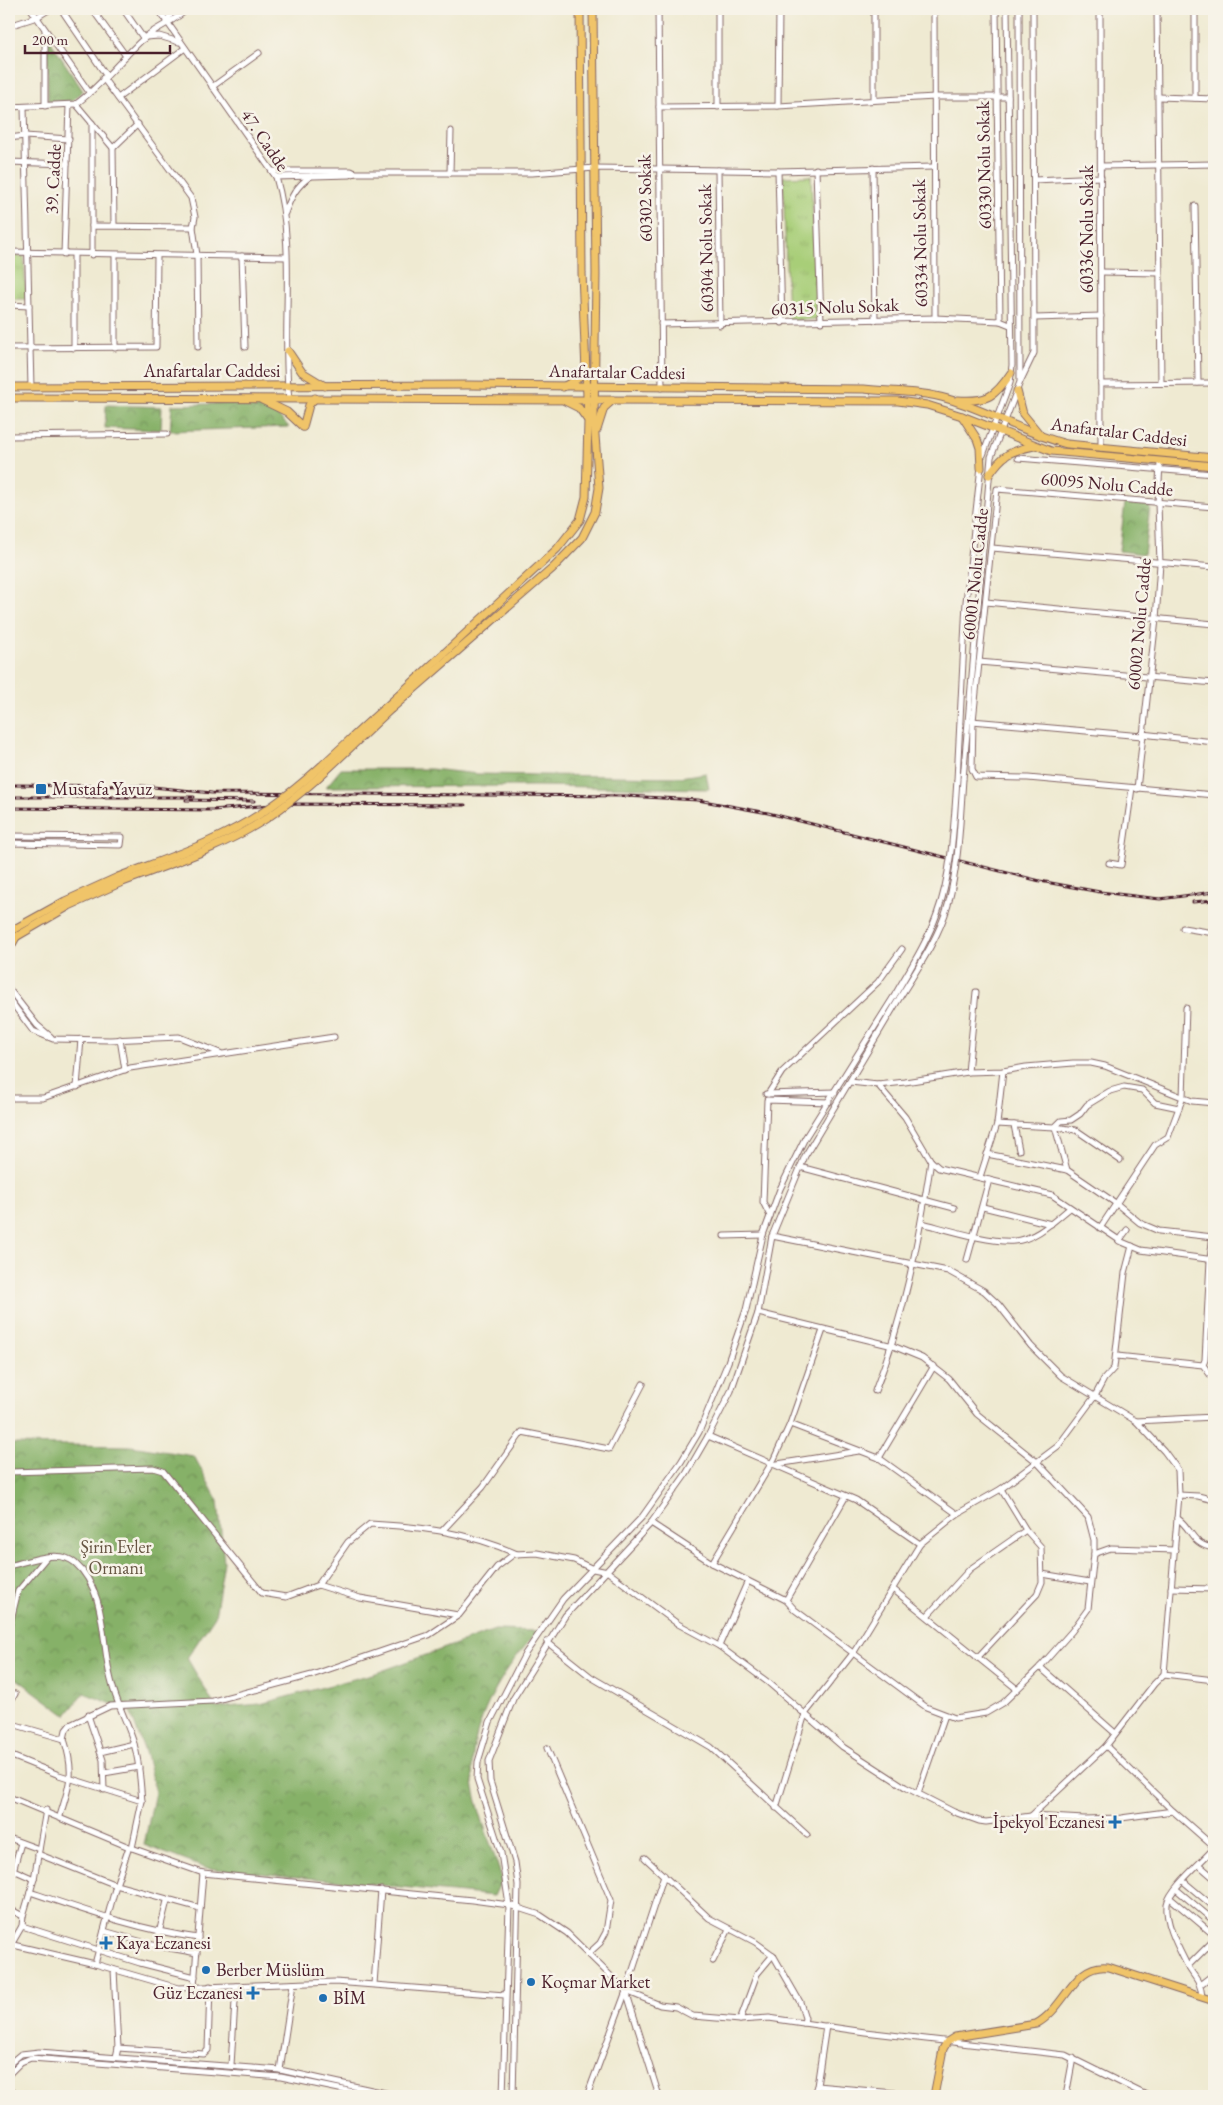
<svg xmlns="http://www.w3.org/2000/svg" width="1223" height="2105" font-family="'EB Garamond',serif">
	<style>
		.grass { fill: url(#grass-tufts); stroke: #797652 }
		.forest { fill: url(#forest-crowns); stroke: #68684a }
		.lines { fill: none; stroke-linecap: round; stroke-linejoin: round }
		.stream { stroke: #45adc4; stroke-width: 1 }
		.minor-casing { stroke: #846665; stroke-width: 7 }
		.major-casing { stroke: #846665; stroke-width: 9 }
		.highway-casing { stroke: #846665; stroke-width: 9 }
		.minor { stroke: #fff; stroke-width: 5 }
		.major { stroke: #f0c469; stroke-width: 7 }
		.highway { stroke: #f0c469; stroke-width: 8 }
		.rail-casing { stroke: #4a1f2b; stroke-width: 3 }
		.rail { stroke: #f7f3e8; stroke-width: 1; stroke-dasharray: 4; stroke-linecap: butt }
		.minor-bridge-casing { stroke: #846665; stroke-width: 7; stroke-linecap: butt }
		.major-bridge-casing { stroke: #846665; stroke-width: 9; stroke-linecap: butt }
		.minor-bridge { stroke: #fff; stroke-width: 5 }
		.major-bridge { stroke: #f0c469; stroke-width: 7 }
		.poi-dot { fill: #1f6fb2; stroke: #f7f3e8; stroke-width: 2 }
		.labels { text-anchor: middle; stroke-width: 5; stroke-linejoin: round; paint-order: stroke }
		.street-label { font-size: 18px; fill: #4a1f2b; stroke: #f7f3e8 }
		.poi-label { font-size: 18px; fill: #4a1f2b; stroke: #f7f3e8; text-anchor: start }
		.park-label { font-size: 18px; fill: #665442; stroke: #f7f3e8 }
	</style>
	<defs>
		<pattern id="grass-tufts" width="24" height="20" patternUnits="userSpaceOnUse" patternTransform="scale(1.25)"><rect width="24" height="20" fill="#a8ce78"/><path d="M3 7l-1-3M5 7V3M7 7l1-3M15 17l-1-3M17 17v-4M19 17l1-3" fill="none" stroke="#92b068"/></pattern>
		<pattern id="forest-crowns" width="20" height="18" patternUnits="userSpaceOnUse" patternTransform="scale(1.25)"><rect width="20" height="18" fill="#86b168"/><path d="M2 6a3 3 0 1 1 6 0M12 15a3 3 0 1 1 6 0" fill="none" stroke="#708f56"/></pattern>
	</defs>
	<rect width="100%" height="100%" fill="#f7f3e8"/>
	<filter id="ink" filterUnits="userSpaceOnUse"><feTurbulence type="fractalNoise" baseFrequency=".02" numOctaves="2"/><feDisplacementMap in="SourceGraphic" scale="10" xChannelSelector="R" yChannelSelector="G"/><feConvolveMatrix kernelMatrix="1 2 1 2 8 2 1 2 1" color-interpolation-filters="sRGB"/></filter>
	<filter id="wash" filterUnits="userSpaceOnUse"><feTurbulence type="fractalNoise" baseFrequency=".0096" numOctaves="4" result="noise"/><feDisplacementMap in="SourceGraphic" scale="20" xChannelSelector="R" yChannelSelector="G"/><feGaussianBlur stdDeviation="1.12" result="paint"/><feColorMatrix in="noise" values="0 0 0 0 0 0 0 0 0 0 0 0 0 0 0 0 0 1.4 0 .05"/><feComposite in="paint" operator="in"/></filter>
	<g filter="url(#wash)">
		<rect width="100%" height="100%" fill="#efead2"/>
		<g class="grass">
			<path d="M811,176L817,319L788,321L783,177Z"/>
			<path d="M9,256H24L26,299H9Z"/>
		</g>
		<g class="forest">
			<path d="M47,36L83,91L72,101H48Z"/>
			<path d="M248,403C266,407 277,413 289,427L170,431L172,405Z"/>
			<path d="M106,405L162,407L161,430L105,428Z"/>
			<path d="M1125,503L1150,506L1144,554L1119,551Z"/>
			<path d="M341,769H431L478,774L680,777L706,773L709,789L537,786L326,787Z"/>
			<path d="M9,1444L131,1446L194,1456L218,1501L224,1562L215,1616L187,1658L216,1708L260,1704L376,1673L495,1630L539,1631C502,1668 463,1733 474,1788C480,1819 493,1849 502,1879L494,1896L205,1868L144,1845L155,1792L146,1755L130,1711L84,1693L66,1715L9,1673Z"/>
		</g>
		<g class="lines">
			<path class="stream" d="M232,2096L248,2093L268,2096"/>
		</g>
	</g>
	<g filter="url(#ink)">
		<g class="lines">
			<defs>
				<g id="minor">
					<path d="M31,9L89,92"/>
					<path d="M61,9L106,75"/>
					<path d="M92,9L126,56"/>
					<path d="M123,9L144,39"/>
					<path d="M158,9L276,177C297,248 281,326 289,399"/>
					<path d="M658,9L662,388"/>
					<path d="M718,9V107"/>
					<path d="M934,9L935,318"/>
					<path d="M996,9L1000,321"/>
					<path d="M1100,9L1101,448"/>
					<path d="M1157,9L1161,383"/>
					<path d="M166,22L174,9"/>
					<path d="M9,26L37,17L50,9"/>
					<path d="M45,30V106"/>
					<path d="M146,37L159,36L179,42"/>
					<path d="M103,78L191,198L195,217L193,227L197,255L198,347"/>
					<path d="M212,87L259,53"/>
					<path d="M1159,97L1214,99"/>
					<path d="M118,98L185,48"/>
					<path d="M1195,98V9"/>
					<path d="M874,100V9"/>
					<path d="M76,104L113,148L114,225"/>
					<path d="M778,106L779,9"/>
					<path d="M9,107L76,104C101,86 120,60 143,39C156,27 176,21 187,9"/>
					<path d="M24,107L31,387"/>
					<path d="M659,107L778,106L935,97H1008"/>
					<path d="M92,123V226"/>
					<path d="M9,138L25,136L69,139"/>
					<path d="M113,148L138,124"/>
					<path d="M9,162L67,164"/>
					<path d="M1101,166L1214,164"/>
					<path d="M873,168L875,320"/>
					<path d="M816,169L821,322"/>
					<path d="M718,170L720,325"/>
					<path d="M272,171H351L355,173"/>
					<path d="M778,171L782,323"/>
					<path d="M450,173L451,131"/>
					<path d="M276,177L350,175L355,173H532L595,168L778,171L933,167"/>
					<path d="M1034,180L1101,177"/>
					<path d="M1195,206L1198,383"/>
					<path d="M285,213C291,197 296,186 311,176"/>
					<path d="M9,252L286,257"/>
					<path d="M64,254L69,105"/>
					<path d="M92,255V226L193,227"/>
					<path d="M242,256L245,347"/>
					<path d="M1101,272L1160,273"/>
					<path d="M9,305L29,306"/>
					<path d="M1035,318L1101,316"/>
					<path d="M661,324L935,318L1000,321L1010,325"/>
					<path d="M9,348L156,347L157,256"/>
					<path d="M74,348V254"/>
					<path d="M115,348V255"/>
					<path d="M1021,380L1034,353L1033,9"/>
					<path d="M1101,384L1214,383"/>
					<path d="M9,436L167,434"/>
					<path d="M983,455L1010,383L1012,365L1007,9"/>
					<path d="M1018,458L1214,474"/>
					<path d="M1214,507L997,489L973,721L972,769L976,777L1028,778L1214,795"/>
					<path d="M992,548L1214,567"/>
					<path d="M986,602L1214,624"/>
					<path d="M979,662L1214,683"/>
					<path d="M972,721L1142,736"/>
					<path d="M1142,734L1214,742"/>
					<path d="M963,779L991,457L1020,382L1019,9"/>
					<path d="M957,780L966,602L981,466"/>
					<path d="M1137,789L1156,619L1160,564L1158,503L1160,462"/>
					<path d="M9,836L122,837L121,845L9,843"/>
					<path d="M1109,863L1121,865L1132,788"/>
					<path d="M1183,928L1214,933"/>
					<path d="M9,989L37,1025L51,1037"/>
					<path d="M9,999L33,1031L53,1039L110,1040L179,1037L220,1053"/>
					<path d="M120,1039L125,1070"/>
					<path d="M968,1072L976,992"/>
					<path d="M850,1082L878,1085L905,1082L968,1072L1003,1071L1026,1067L1073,1063H1091L1105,1066L1192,1101L1214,1103"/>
					<path d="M878,1085L905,1117L931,1161L939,1168L1052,1195L1122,1242L1141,1250L1214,1260"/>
					<path d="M77,1087L81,1039"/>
					<path d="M766,1094L835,1092"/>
					<path d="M768,1094L782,1072L878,982L902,949"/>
					<path d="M9,1098H43L130,1068L334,1037"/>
					<path d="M997,1124L1055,1127L1076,1130L1120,1160"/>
					<path d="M1014,1125L1019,1150"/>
					<path d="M987,1154L1067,1170L1117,1204L1140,1223L1159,1231L1213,1237"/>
					<path d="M800,1167L954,1208"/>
					<path d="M1067,1170L1055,1127L1061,1121L1071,1120L1080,1114L1087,1105L1110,1091L1124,1087L1142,1090L1155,1103L1179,1108"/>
					<path d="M980,1177L997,1124L1003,1071"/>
					<path d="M983,1207L1051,1224"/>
					<path d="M770,1216L763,1202L767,1100L829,1102"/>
					<path d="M922,1223C946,1229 990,1243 1014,1241C1035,1240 1054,1221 1070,1208"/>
					<path d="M1100,1228L1155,1145L1168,1137L1183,1097L1186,1008"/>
					<path d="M724,1236L763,1235"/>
					<path d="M772,1236L948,1271L984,1291L998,1304L1031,1346L1061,1376L1136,1421L1164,1451L1178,1470L1179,1495L1164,1674L1214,1680"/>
					<path d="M1119,1241L1127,1230"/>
					<path d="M967,1260L989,1180"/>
					<path d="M1117,1356L1203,1365L1214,1380"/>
					<path d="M1203,1365L1205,1360L1210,1260L1214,1224"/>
					<path d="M875,1391C904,1318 919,1239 931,1161"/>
					<path d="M1136,1421L1214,1417"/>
					<path d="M790,1424L879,1458L957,1514"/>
					<path d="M708,1436L856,1500L920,1544"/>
					<path d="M879,1458L934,1366"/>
					<path d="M771,1465L859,1451"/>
					<path d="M9,1472L153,1468L163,1471L262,1593L286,1597L318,1585L360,1598L458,1615"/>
					<path d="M1179,1495L1198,1496L1214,1500"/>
					<path d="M1177,1518C1193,1529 1191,1545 1214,1548"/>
					<path d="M651,1523L712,1563L786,1600L795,1610L926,1707L955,1718L986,1713L1003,1703L1040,1667L1072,1631L1088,1609L1094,1554V1540L1088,1517L1037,1462L977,1414L949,1379L922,1358L893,1346L758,1313"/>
					<path d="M442,1531L483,1487L522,1432L609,1449L643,1384"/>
					<path d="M1094,1554L1111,1548L1175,1550"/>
					<path d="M712,1563L774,1459L790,1424L823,1330"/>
					<path d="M9,1566C27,1562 58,1548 75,1563C107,1591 101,1643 111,1680C116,1703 128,1723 134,1744C140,1763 140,1782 142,1801"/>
					<path d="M1042,1574L1090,1582"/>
					<path d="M318,1585L348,1542L370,1524C423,1527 468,1532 517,1554"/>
					<path d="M1171,1588L1214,1589"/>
					<path d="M894,1590L1017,1689"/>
					<path d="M786,1600L846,1496"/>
					<path d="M928,1615L970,1569L1026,1530L1001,1489"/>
					<path d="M9,1628L18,1591L46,1558"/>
					<path d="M547,1642L591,1677L711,1747L807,1835"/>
					<path d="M719,1646L747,1583"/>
					<path d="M977,1658L1037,1594L1042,1582L1041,1547L1026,1530"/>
					<path d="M1040,1667L1115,1733"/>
					<path d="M9,1704L15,1694"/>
					<path d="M88,1715L103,1760L104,1790"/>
					<path d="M9,1723L64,1739C75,1773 70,1783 60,1816"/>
					<path d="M64,1739L66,1730L70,1725L110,1706L213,1701L312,1675L429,1635L459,1615L497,1567L514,1554L537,1553L574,1560L593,1569L608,1572L678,1624L719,1646L769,1683L843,1747L905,1787L954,1812L979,1821L986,1822L1031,1816L1084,1819L1121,1818L1173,1811L1214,1847"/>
					<path d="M1106,1746L1173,1811"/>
					<path d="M547,1748L611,1900L606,1932L600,1943L588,1954"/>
					<path d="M100,1752L134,1744"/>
					<path d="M9,1755L59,1775L142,1801L132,1848"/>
					<path d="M104,1773L139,1767"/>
					<path d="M918,1793L945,1715"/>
					<path d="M9,1797L129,1847L203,1873L472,1900L509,1905L540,1915L567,1933L626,1991L659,2096"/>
					<path d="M776,1808L805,1714L854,1652L920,1544L957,1514L1001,1489L1058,1446L1095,1396L1104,1379L1114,1368L1125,1273L1132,1246"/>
					<path d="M1031,1816L1106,1746L1154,1684L1164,1674"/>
					<path d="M9,1838L39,1849"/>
					<path d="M38,1854L116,1885L200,1908"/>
					<path d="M645,1858L709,1918L755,1942L773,1955L800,2002L805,2018L804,2023"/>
					<path d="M1199,1865L1214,1878"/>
					<path d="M9,1868L34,1879"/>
					<path d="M13,1871L21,1843"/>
					<path d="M1183,1881L1214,1907"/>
					<path d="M1176,1889L1214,1921"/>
					<path d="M30,1892C86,1911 140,1930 198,1938"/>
					<path d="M1170,1898L1214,1935"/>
					<path d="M9,1909L23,1916L22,1926L11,1945"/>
					<path d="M23,1916L34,1879L46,1810"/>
					<path d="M22,1926L140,1963L195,1977"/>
					<path d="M104,1931L153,1945L197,1953"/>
					<path d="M159,1933L167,1901"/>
					<path d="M9,1944L95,1964L178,1988L335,1982L505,1995"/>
					<path d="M713,1961L729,1929"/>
					<path d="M95,1964L116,1885L129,1847"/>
					<path d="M1188,1966L1214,1940"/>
					<path d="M114,1970L118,2048L116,2057"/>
					<path d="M374,1984L381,1890"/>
					<path d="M1201,1984L1214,1974"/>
					<path d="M194,1986L203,1873"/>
					<path d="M626,1991L660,2005L676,2007L693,2016L740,2020L769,2018L865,2032L1065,2055L1148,2096"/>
					<path d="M1202,1997C1201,1980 1193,1977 1186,1963C1178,1947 1165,1923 1167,1904C1170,1888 1203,1861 1214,1848"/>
					<path d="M740,2020L757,1974L773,1955"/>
					<path d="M118,2048L204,2054L208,2050L210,1986"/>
					<path d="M9,2064L21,2054L39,2052L280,2070L399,2096"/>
					<path d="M231,2065L236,1986"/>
					<path d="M280,2070L293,1984"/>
					<path d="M9,2074L21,2062L31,2058L281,2077L373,2096"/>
					<path d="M817,2086L826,2026"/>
					<path d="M503,2096L509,1905L501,1853L477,1779L478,1762L490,1722L525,1654L563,1599L642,1517L681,1462L699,1432L728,1362L746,1310L763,1235L780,1189L805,1138L896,993"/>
					<path d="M513,2096L518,1885L515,1862L490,1781L489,1761L513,1699L565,1616L651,1523L686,1474L708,1436L731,1391L758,1313L772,1236L805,1156L900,997"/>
					<path d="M587,2096L626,1991L664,1875"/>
					<path d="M813,2096L817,2086L928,2096"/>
					<path d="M1066,2096L1073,2058"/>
				</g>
				<g id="major">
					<path d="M288,351L302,372L325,386"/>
					<path d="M9,387L467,385L864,389C892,392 922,391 948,399C989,411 1026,434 1067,444L1214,458"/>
					<path d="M563,387L577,379L584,371"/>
					<path d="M1017,391L1023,414L1041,436"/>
					<path d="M9,398L898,401L927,405L962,416L1051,451L1214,466"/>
					<path d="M262,400L287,412L303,427"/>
					<path d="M958,400C987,402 995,397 1011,373"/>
					<path d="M565,401L579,408L587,419"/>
					<path d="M962,416L977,439L980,448L981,468"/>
					<path d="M303,427L309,405L315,398"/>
					<path d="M597,430L604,408L613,400"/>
					<path d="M989,475C1003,454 1010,451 1034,446"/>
					<path d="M387,706L557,549L580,520L586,497L588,421L582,273L580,9"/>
					<path d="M391,709L553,568L582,538L595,512L599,488L594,422L596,274L593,9"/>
					<path d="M9,932L65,901L118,877"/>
					<path d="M9,941L69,906L120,883"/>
					<path d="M9,950L16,937"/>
					<path d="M934,2096L943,2049L947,2042L955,2037L1036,2024C1067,2007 1073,1963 1108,1967L1214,2001"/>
				</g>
				<path id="highway" d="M9,2090L16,2096"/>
			</defs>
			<use href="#minor" class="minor-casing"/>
			<use href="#major" class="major-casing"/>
			<use href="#highway" class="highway-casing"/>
			<use href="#minor" class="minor"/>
			<use href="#major" class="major"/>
			<use href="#highway" class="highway"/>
			<defs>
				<g id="rail">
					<path d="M9,785L143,786L212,793L626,796L698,800L768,813L1040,881L1100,892L1160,899L1214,892"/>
					<path d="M9,797H194"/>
					<path d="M186,800L254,801"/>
					<path d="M9,808L213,810L284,804L465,805"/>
					<path d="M1193,902L1214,900"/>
				</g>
			</defs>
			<use href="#rail" class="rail-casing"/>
			<use href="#rail" class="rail"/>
			<defs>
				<g id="minor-bridge">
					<path d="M896,993C911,967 927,942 937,914C952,874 954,822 957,780"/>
					<path d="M900,997C918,968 939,937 948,905C959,864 960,821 963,779"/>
				</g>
				<g id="major-bridge">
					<path d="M118,877C167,858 218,842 263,812C308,783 346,741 387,706"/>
					<path d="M120,883C170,864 222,848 267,818C312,788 351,746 391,709"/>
				</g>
			</defs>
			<use href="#minor-bridge" class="minor-bridge-casing"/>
			<use href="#major-bridge" class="major-bridge-casing"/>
			<use href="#minor-bridge" class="minor-bridge"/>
			<use href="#major-bridge" class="major-bridge"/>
		</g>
	</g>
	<g class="poi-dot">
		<rect x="35" y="783" width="12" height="12" rx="2.5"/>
		<path d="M1112.5 1814.5h5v5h5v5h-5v5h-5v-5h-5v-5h5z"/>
		<path d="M103.5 1935.5h5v5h5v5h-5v5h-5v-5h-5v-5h5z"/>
		<circle cx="206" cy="1970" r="5"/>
		<circle cx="531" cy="1982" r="5"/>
		<path d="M250.5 1985.5h5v5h5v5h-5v5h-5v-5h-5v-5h5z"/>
		<circle cx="323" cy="1998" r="5"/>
	</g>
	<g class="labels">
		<g class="street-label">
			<text transform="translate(265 140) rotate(56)" y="6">47. Cadde</text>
			<text transform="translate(984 165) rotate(-91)" y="6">60330 Nolu Sokak</text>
			<text transform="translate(53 179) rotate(-87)" y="6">39. Cadde</text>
			<text transform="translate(645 198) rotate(-91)" y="6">60302 Sokak</text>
			<text transform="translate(1087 229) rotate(-90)" y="6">60336 Nolu Sokak</text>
			<text transform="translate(920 243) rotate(-91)" y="6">60334 Nolu Sokak</text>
			<text transform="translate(706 248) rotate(-91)" y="6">60304 Nolu Sokak</text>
			<text transform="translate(835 307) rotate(-2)" y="6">60315 Nolu Sokak</text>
			<text x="212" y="377">Anafartalar Caddesi</text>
			<text transform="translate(617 372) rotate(1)" y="6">Anafartalar Caddesi</text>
			<text transform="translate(1119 432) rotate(7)" y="6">Anafartalar Caddesi</text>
			<text transform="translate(1107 484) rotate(5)" y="6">60095 Nolu Cadde</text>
			<text transform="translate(975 574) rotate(-84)" y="6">60001 Nolu Cadde</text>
			<text transform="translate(1139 624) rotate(-85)" y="6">60002 Nolu Cadde</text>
		</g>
		<g class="poi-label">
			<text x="52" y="795">Mustafa Yavuz</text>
			<text x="1105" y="1828" text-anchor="end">İpekyol Eczanesi</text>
			<text x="116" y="1949">Kaya Eczanesi</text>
			<text x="216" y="1976">Berber Müslüm</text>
			<text x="541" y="1988">Koçmar Market</text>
			<text x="243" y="1999" text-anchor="end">Güz Eczanesi</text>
			<text x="333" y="2004">BİM</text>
		</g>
		<g class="park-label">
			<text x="116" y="1553">Şirin Evler<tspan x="116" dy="21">Ormanı</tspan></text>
		</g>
	</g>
	<rect width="1223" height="2105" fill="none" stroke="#f7f3e8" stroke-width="30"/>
	<path d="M25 45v8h145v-8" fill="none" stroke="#4a1f2b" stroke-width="2.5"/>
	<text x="32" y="45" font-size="15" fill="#4a1f2b" stroke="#f7f3e8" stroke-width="4" paint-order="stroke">200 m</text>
</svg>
